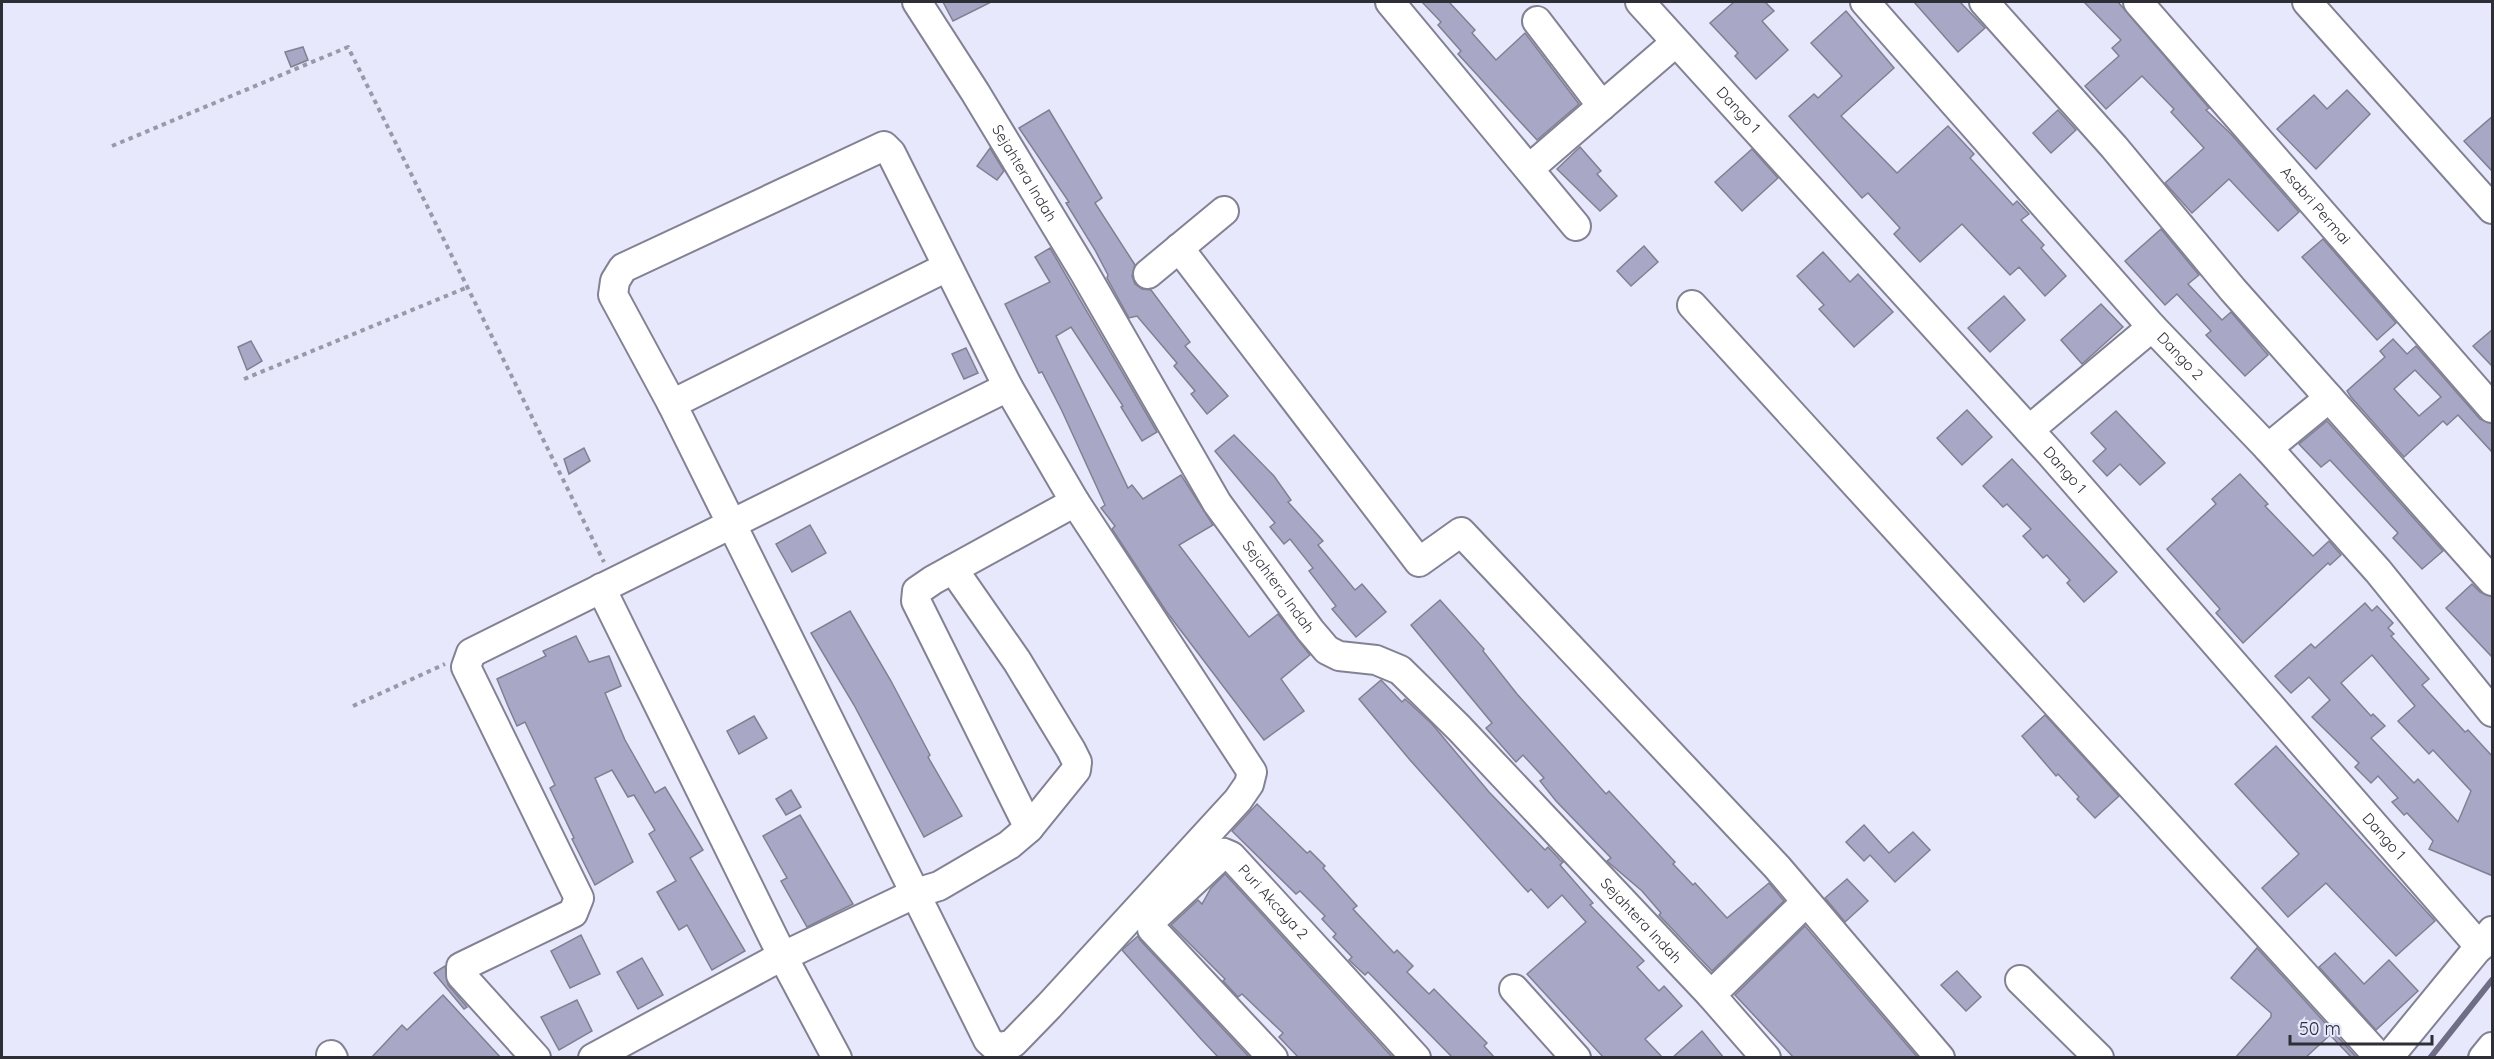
<svg xmlns="http://www.w3.org/2000/svg" width="2494" height="1059" font-family="Quicksand,sans-serif">
	<style>
		.lines { fill: none; stroke-linecap: round; stroke-linejoin: round }
		.stream { stroke: #6f6e86; stroke-width: 6 }
		.building { fill: #a8a7c6; stroke: #808092; stroke-width: 1.5; fill-rule: evenodd }
		.minor-casing { stroke: #828294; stroke-width: 32 }
		.path { stroke: #9999a8; stroke-width: 4; stroke-dasharray: 4.5 4.5; stroke-linecap: butt }
		.minor { stroke: #fff; stroke-width: 28 }
		.labels { text-anchor: middle; stroke-width: 5; stroke-linejoin: round; paint-order: stroke }
		.street-label { font-size: 15px; fill: #2e2e36; stroke: #e8e8fc }
	</style>
	<rect width="100%" height="100%" fill="#e8e8fc"/>
	<g class="lines">
		<path class="stream" d="M2430,1058L2492,980"/>
	</g>
	<g class="building">
		<path d="M943,2H991L953,21Z"/>
		<path d="M1422,2H1449L1475,30L1472,33L1496,60L1525,33L1579,104L1537,140L1458,54L1461,51L1438,25L1441,22Z"/>
		<path d="M1734,2H1765L1774,11L1762,21L1788,50L1756,79L1735,56L1738,53L1710,23Z"/>
		<path d="M1914,2H1960L1985,28L1958,52Z"/>
		<path d="M2084,2H2118L2209,108L2206,110L2231,134L2299,212L2278,231L2229,179L2192,213L2165,183L2204,148L2171,112L2174,109L2142,76L2106,109L2085,86L2119,56L2112,48L2121,40Z"/>
		<path d="M1846,11L1894,68L1841,116L1897,173L1948,126L1974,154L1970,158L2013,205L2017,201L2029,214L2021,220L2044,245L2041,248L2066,276L2045,296L2019,267L2010,275L1962,224L1920,262L1894,234L1900,228L1868,193L1862,198L1789,116L1814,94L1818,98L1842,76L1811,43Z"/>
		<path d="M303,47L308,60L291,67L285,52Z"/>
		<path d="M2347,90L2370,114L2316,169L2277,129L2314,95L2327,109Z"/>
		<path d="M1049,110L1102,198L1095,203L1135,265L1132,276L1135,284L1142,289L1151,290L1190,342L1185,346L1228,396L1207,414L1191,394L1195,391L1174,366L1177,363L1137,316L1129,318L1107,278L1108,275L1095,250L1066,203L1069,202L1019,128Z"/>
		<path d="M2058,110L2076,130L2051,153L2033,133Z"/>
		<path d="M2493,116V172L2464,141Z"/>
		<path d="M1580,147L1601,171L1597,174L1617,196L1600,211L1557,169Z"/>
		<path d="M990,148L1004,171L997,180L977,166Z"/>
		<path d="M1752,149L1778,178L1742,211L1715,182Z"/>
		<path d="M2161,229L2199,275L2188,284L2222,320L2231,312L2268,355L2245,376L2206,335L2211,331L2177,294L2165,305L2125,261Z"/>
		<path d="M2323,239L2396,323L2377,340L2302,257Z"/>
		<path d="M1644,246L1658,262L1631,286L1617,271Z"/>
		<path d="M1050,248L1157,432L1142,441L1121,407L1123,406L1071,327L1056,336L1128,488L1132,485L1143,499L1181,475L1213,525L1179,545L1249,637L1278,614L1310,655L1281,679L1304,711L1264,740L1166,611L1112,529L1115,526L1101,508L1105,505L1062,411L1042,372L1039,373L1005,304L1050,282L1035,257Z"/>
		<path d="M1823,252L1850,282L1858,274L1893,312L1854,347L1819,309L1824,305L1797,276Z"/>
		<path d="M2004,296L2025,320L1990,352L1968,328Z"/>
		<path d="M2101,304L2123,327L2082,364L2061,340Z"/>
		<path d="M2493,329V367L2473,346Z"/>
		<path d="M2393,339L2407,354L2416,346L2480,419L2493,424V453L2458,415L2447,425L2443,421L2404,457L2351,397L2347,391L2385,357L2380,351ZM2415,370L2441,397L2419,416L2394,389Z"/>
		<path d="M251,341L262,361L247,370L238,347Z"/>
		<path d="M966,348L978,373L964,379L952,354Z"/>
		<path d="M1967,410L1992,437L1962,465L1937,438Z"/>
		<path d="M2116,411L2165,463L2140,485L2120,464L2107,476L2093,461L2106,449L2091,433Z"/>
		<path d="M2327,421L2443,551L2422,569L2393,538L2398,533L2330,460L2321,467L2299,444Z"/>
		<path d="M1234,435L1274,476L1291,500L1288,502L1323,541L1318,545L1355,590L1362,584L1386,612L1356,637L1332,609L1336,606L1309,571L1313,568L1290,539L1284,544L1270,527L1275,523L1215,451Z"/>
		<path d="M584,448L590,461L569,474L564,459Z"/>
		<path d="M2012,459L2117,572L2084,602L2067,583L2070,580L2047,555L2043,558L2023,536L2031,529L2007,504L2003,507L1983,486Z"/>
		<path d="M2240,474L2268,504L2265,506L2313,556L2329,541L2341,555L2330,565L2328,563L2243,643L2216,613L2220,609L2167,549L2216,504L2212,499Z"/>
		<path d="M810,525L826,553L792,572L776,544Z"/>
		<path d="M2472,584L2480,592L2493,597V658L2446,608Z"/>
		<path d="M1440,600L1484,649L1483,651L1517,694L1606,794L1609,791L1675,862L1673,864L1693,885L1695,883L1727,918L1769,883L1784,901L1712,971L1659,915L1661,913L1642,891L1607,861L1611,858L1556,801L1540,781L1544,778L1523,755L1516,762L1486,728L1492,723L1411,625Z"/>
		<path d="M2365,603L2372,611L2377,606L2393,623L2388,628L2394,634L2391,636L2429,679L2422,685L2465,732L2468,730L2493,757V876L2429,849L2433,841L2407,813L2404,815L2392,802L2398,798L2378,776L2371,783L2355,767L2359,763L2312,717L2330,700L2309,677L2291,693L2275,676L2311,644L2315,648ZM2372,655L2415,706L2398,721L2429,754L2433,750L2471,791L2458,822L2418,779L2414,783L2371,738L2385,726L2373,714L2371,716L2341,683Z"/>
		<path d="M850,611L891,681L930,755L928,757L962,816L924,837L854,705L811,633Z"/>
		<path d="M576,636L589,662L609,656L621,686L605,693L625,740L655,793L665,787L703,850L690,858L745,951L712,970L687,925L679,930L657,892L676,881L649,834L655,830L634,795L628,797L612,770L595,778L633,862L595,885L572,839L574,838L550,788L555,785L525,722L517,726L508,706L497,679L546,656L543,651Z"/>
		<path d="M1381,680L1402,702L1405,699L1432,724L1489,792L1545,850L1548,847L1560,860L1563,862L1560,865L1593,903L1590,905L1644,961L1637,967L1659,991L1664,986L1682,1006L1645,1039L1663,1058H1604L1527,974L1586,922L1562,895L1548,908L1531,889L1528,892L1410,760L1359,699Z"/>
		<path d="M2045,715L2119,796L2095,818L2077,799L2079,797L2058,774L2056,776L2022,736Z"/>
		<path d="M754,716L767,738L739,754L727,731Z"/>
		<path d="M2276,746L2435,921L2396,956L2326,883L2288,917L2262,888L2299,854L2235,784Z"/>
		<path d="M791,790L801,807L786,815L776,799Z"/>
		<path d="M1257,804L1307,853L1310,851L1325,866L1323,868L1357,906L1353,909L1394,953L1397,950L1413,966L1407,972L1429,994L1434,989L1487,1043L1484,1046L1495,1058H1453L1368,972L1365,975L1349,960L1352,957L1333,937L1336,934L1322,919L1325,916L1300,891L1296,894L1232,831Z"/>
		<path d="M800,815L853,904L807,927L781,881L787,878L763,836Z"/>
		<path d="M1864,825L1889,853L1913,832L1930,850L1895,882L1870,855L1864,861L1846,842Z"/>
		<path d="M1225,874L1393,1058H1299L1279,1037L1283,1033L1242,994L1238,997L1223,981L1225,979L1171,925L1198,900L1202,904L1211,888Z"/>
		<path d="M1847,879L1868,901L1845,922L1825,898Z"/>
		<path d="M1805,926L1918,1058H1794L1735,995Z"/>
		<path d="M581,935L600,974L570,988L551,951Z"/>
		<path d="M1138,936L1140,940L1250,1058H1219L1201,1039L1122,950Z"/>
		<path d="M2257,948L2357,1058H2352L2330,1035L2305,1058H2235L2271,1017V1013L2231,978Z"/>
		<path d="M2335,953L2364,984L2389,960L2418,991L2376,1030L2319,967Z"/>
		<path d="M642,958L663,995L638,1009L617,972Z"/>
		<path d="M445,966L448,985L467,1007L464,1009L434,973Z"/>
		<path d="M1957,971L1981,997L1966,1011L1941,985Z"/>
		<path d="M443,995L501,1058H371L402,1025L407,1030Z"/>
		<path d="M577,1000L592,1031L559,1050L541,1017Z"/>
		<path d="M1702,1031L1724,1058H1672Z"/>
	</g>
	<g class="lines">
		<defs>
			<g id="minor">
				<path id="s1" d="M917,2L975,92L1084,272L1217,503L1310,630L1327,650L1339,656L1376,660L1400,670L1459,728L1711,995L1766,1058"/>
				<path d="M1390,2L1576,226"/>
				<path id="s2" d="M1640,2L2050,453L2480,947"/>
				<path id="s3" d="M1865,2L2152,327L2268,448L2378,571L2492,712"/>
				<path d="M1984,2L2114,147L2233,290L2492,581"/>
				<path id="s4" d="M2138,2L2492,408"/>
				<path d="M2307,2L2492,209"/>
				<path d="M1537,21L1602,106"/>
				<path d="M1530,168L1675,43"/>
				<path d="M1179,248L1419,562L1461,532L1777,867L1940,1058"/>
				<path d="M1148,274L1224,211"/>
				<path d="M1692,305L2380,1058"/>
				<path d="M1008,387L891,153L884,146L623,268L615,281L613,295L672,404L988,1040L998,1049L1013,1043L1049,1006L1238,800L1249,784L1252,772L1075,502"/>
				<path d="M672,404L947,267"/>
				<path d="M2029,430L2152,327"/>
				<path d="M2268,448L2329,398"/>
				<path d="M601,588L783,957L837,1058"/>
				<path d="M2020,980L2099,1058"/>
				<path d="M1514,989L1576,1058"/>
				<path d="M1711,995L1806,902"/>
				<path d="M331,1055L333,1058"/>
				<path d="M536,1058L461,975V967L573,913L579,898L466,667L471,653L1008,387L1075,502L933,580L917,591L916,601L1029,828"/>
				<path d="M593,1058L769,963L916,893L939,886L1009,845L1029,828L1076,770L1077,762L1071,750L1017,661L953,569"/>
				<path id="s5" d="M1273,1058L1152,929V920L1224,853L1231,856L1416,1058"/>
				<path d="M2388,1058L2492,931"/>
				<path d="M2483,1058L2492,1047"/>
			</g>
		</defs>
		<use href="#minor" class="minor-casing"/>
		<g class="path">
			<path d="M112,146L348,47L604,562"/>
			<path d="M244,379L468,287"/>
			<path d="M353,706L445,664"/>
		</g>
		<use href="#minor" class="minor"/>
	</g>
	<g class="labels">
		<g class="street-label">
			<text dy="5" stroke="none"><textPath href="#s2" startOffset="146">Dango 1</textPath></text>
			<text dy="5" stroke="none"><textPath href="#s1" startOffset="202">Sejahtera Indah</textPath></text>
			<text dy="5" stroke="none"><textPath href="#s4" startOffset="270">Asabri Permai</textPath></text>
			<text dy="5" stroke="none"><textPath href="#s3" startOffset="474">Dango 2</textPath></text>
			<text dy="5" stroke="none"><textPath href="#s2" startOffset="632">Dango 1</textPath></text>
			<text dy="5" stroke="none"><textPath href="#s1" startOffset="688">Sejahtera Indah</textPath></text>
			<text dy="5" stroke="none"><textPath href="#s2" startOffset="1118">Dango 1</textPath></text>
			<text dy="5" stroke="none"><textPath href="#s5" startOffset="354">Puri Akcaya 2</textPath></text>
			<text dy="5" stroke="none"><textPath href="#s1" startOffset="1192">Sejahtera Indah</textPath></text>
		</g>
	</g>
	<rect width="2494" height="1059" fill="none" stroke="#2e2e36" stroke-width="6"/>
	<path d="M2290 1035v9h142v-9" fill="none" stroke="#2e2e36" stroke-width="3"/>
	<text x="2299" y="1035" font-size="18" fill="#2e2e36" stroke="#e8e8fc" stroke-width="4.5" paint-order="stroke">50 m</text>
</svg>
